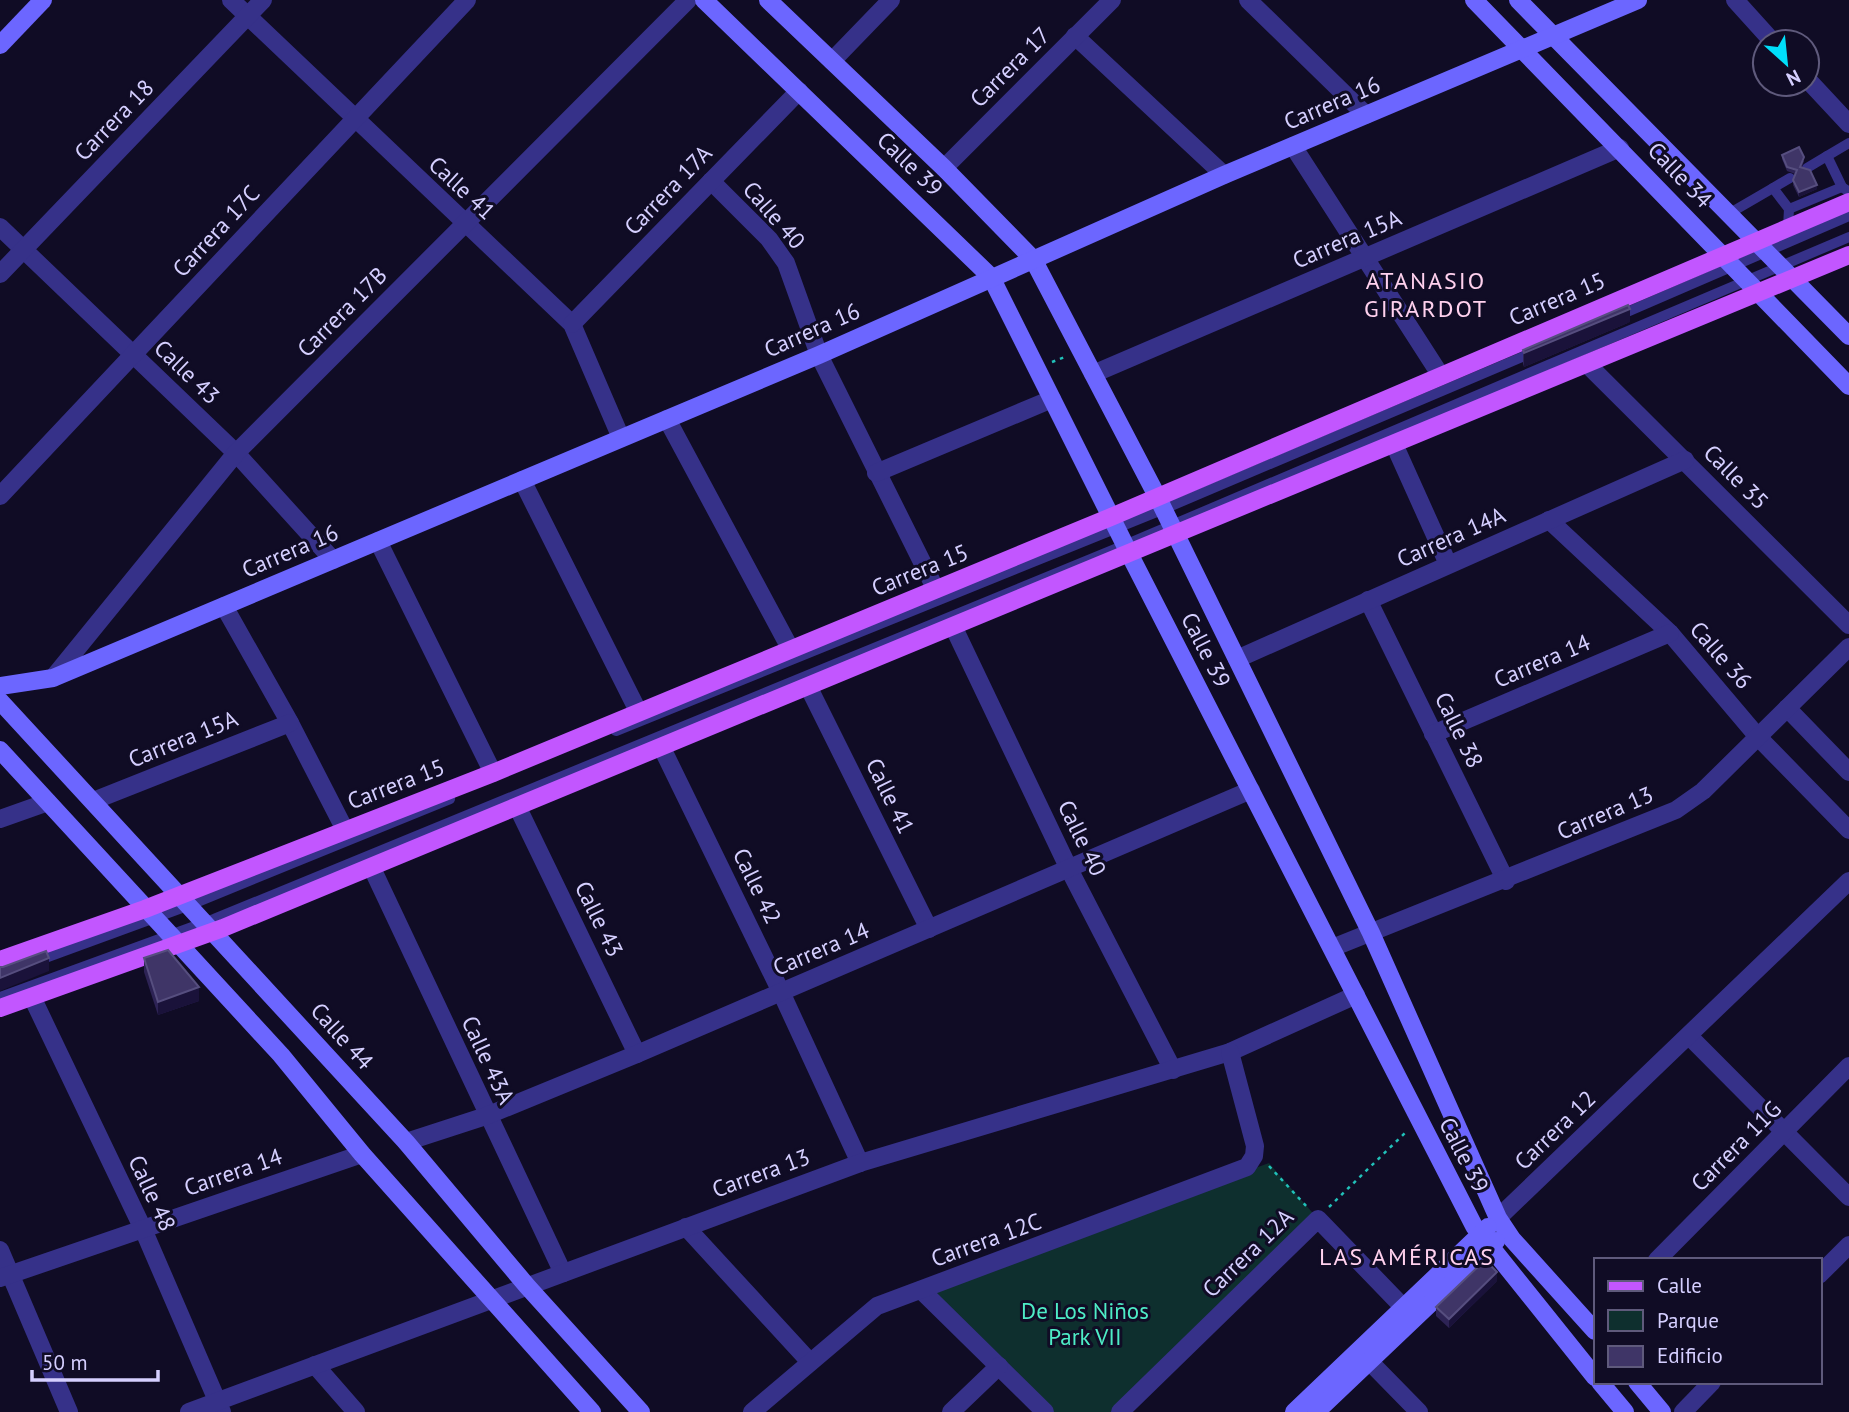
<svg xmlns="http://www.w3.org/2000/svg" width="1849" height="1412" font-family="'PT Sans',sans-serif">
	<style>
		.green { fill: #0e2f2e }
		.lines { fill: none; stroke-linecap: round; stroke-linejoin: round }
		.path { stroke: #21c1b9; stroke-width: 2.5; stroke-dasharray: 3.5 5; stroke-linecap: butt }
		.lane { stroke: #363189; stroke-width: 10 }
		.street { stroke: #363189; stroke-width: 18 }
		.secondary { stroke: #6c66ff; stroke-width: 18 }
		.primary { stroke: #c256ff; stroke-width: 18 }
		.wall { fill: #2d2355 }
		.shaded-wall { fill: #1a123a }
		.building { fill: #3f3567; stroke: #564e7f; stroke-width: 2 }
		.labels { text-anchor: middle; stroke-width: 6; stroke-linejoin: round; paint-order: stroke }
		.street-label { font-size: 23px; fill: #d5cfff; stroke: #100c25 }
		.park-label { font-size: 23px; fill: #4eecc6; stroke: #100c25 }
		.neighbourhood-label { font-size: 24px; letter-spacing: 2px; fill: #ffd1ee; stroke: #100c25 }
	</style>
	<rect width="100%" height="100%" fill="#100c25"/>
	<path class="green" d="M1269,1163L1318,1219L1120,1412H1044L921,1290Z"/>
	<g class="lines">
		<g class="path">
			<path d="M1052,362L1065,357"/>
			<path d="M1269,1166L1308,1208"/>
			<path d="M1329,1207L1407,1131"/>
		</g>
		<g class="lane">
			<path d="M1827,156L1849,143"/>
			<path d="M1807,168L1827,156L1842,187L1849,192"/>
			<path d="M1789,209L1842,187"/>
			<path d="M1730,213L1773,188"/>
			<path d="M1788,227L1789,209L1773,188L1790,178"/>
			<path d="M1618,316L1849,216"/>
			<path d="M616,731L1164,509L1534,352"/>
			<path d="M37,961L190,905L450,799"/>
			<path d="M0,997L214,919L1125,545L1849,237"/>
		</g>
		<g class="street">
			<path d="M231,0L572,324L621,438"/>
			<path d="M1248,0L1366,115"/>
			<path d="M1735,0L1773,42"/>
			<path d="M1075,36L1224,175"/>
			<path d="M832,61L891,0"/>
			<path d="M1807,79L1849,124"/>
			<path d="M1293,146L1441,376"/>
			<path d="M944,168L1112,0"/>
			<path d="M711,181L769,239L786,263L819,355L936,590"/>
			<path d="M0,227L236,453L333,560"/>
			<path d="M0,274L263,0"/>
			<path d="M572,324L799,91"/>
			<path d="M1587,364L1849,625"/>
			<path d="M1093,374L1620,148"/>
			<path d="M667,419L791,650"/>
			<path d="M1394,444L1448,564"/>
			<path d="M876,473L1052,399"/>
			<path d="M522,480L639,713"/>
			<path d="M0,496L467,0"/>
			<path d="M1549,520L1670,633L1758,737L1849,830"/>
			<path d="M378,541L493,773"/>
			<path d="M1368,600L1506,881"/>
			<path d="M224,606L290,723L345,830"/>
			<path d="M953,626L1069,869L1173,1070"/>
			<path d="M1237,659L1685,460"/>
			<path d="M53,678L236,453L688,0"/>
			<path d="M808,686L929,929"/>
			<path d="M1787,708L1849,772"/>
			<path d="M1433,734L1670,633"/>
			<path d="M661,746L781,992L860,1163"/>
			<path d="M93,801L290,723"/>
			<path d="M517,806L637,1054"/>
			<path d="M0,819L48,802"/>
			<path d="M371,866L563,1273"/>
			<path d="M1332,948L1676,810L1703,791L1849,647"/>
			<path d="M32,997L143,1229L222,1412"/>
			<path d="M1689,1036L1849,1197"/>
			<path d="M406,1142L486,1116L637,1054L1251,790"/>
			<path d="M1498,1218L1849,881"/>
			<path d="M686,1227L810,1362"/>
			<path d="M0,1250L69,1412"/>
			<path d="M1657,1260L1849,1066"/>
			<path d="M1819,1275L1849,1245"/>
			<path d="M0,1278L362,1154"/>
			<path d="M921,1290L1045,1412"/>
			<path d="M1369,1361L1419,1412"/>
			<path d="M315,1365L356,1412"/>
			<path d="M189,1412L860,1163L1230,1052L1356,995"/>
			<path d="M752,1412L877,1306L1247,1167L1254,1156L1255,1146L1230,1052"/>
			<path d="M951,1412L999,1366"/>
			<path d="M1120,1412L1318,1219L1403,1307"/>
			<path d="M1683,1412L1712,1382"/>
		</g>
		<g class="secondary">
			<path d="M704,0L991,277L1134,563L1474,1226L1595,1377"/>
			<path d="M768,0L944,168L1033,259L1158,498L1371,933L1498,1218L1512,1239L1595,1331"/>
			<path d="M1474,0L1849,386"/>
			<path d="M1518,0L1849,336"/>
			<path d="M0,45L43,0"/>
			<path d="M0,686L53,678L819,355L1224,175L1638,0"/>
			<path d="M0,701L406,1142L527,1286L641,1412"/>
			<path d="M0,750L281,1055L362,1154L592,1412"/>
			<path d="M1600,1382L1625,1412"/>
			<path d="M1637,1382L1662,1412"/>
			<path d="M1294,1412L1488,1227"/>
			<path d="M1316,1412L1496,1241"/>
		</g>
		<g class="primary">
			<path d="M0,960L145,909L493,773L1111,517L1849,202"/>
			<path d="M0,1008L223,928L1849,255"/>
		</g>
	</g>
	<g class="wall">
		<path d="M1782,155L1804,161L1802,167L1817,189L1799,197L1793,185L1795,174L1787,171L1782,159Z"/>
		<path d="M1630,322L1524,367L1523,364V350Z"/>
		<path d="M144,958L199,1001L158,1015L144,972Z"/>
		<path d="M1497,1281L1449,1328L1436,1316V1307Z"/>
	</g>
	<g class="shaded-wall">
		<path d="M1817,185V189L1799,197V192Z"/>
		<path d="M1630,309V322L1524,367V353Z"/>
		<path d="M49,958V971L0,991V978Z"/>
		<path d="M199,987V1001L158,1015V1002Z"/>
		<path d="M1497,1272V1281L1449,1328V1319Z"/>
	</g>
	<g class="building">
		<path d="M1799,147L1804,157L1800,167L1810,170L1817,185L1799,192L1793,180L1797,170L1787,167L1782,155Z"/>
		<path d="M1628,305L1630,309L1524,353L1523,350Z"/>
		<path d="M168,950L199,987L158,1002L144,958Z"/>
		<path d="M46,951L49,958L0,978V967H3Z"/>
		<path d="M1485,1260L1497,1272L1449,1319L1436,1307Z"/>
	</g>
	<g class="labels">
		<g class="street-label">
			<text transform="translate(1010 67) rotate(-45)" y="8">Carrera 17</text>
			<text transform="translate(1332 103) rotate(-23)" y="8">Carrera 16</text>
			<text transform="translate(114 120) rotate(-46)" y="8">Carrera 18</text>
			<text transform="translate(910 164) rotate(44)" y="8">Calle 39</text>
			<text transform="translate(1680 175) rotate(46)" y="8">Calle 34</text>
			<text transform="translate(462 188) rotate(43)" y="8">Calle 41</text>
			<text transform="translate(668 190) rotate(-46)" y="8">Carrera 17A</text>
			<text transform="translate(774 215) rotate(49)" y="8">Calle 40</text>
			<text transform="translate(216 231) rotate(-47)" y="8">Carrera 17C</text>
			<text transform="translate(1347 239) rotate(-23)" y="8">Carrera 15A</text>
			<text transform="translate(1557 299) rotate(-23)" y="8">Carrera 15</text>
			<text transform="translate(342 312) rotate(-45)" y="8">Carrera 17B</text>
			<text transform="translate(812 330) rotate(-24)" y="8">Carrera 16</text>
			<text transform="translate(187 372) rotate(44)" y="8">Calle 43</text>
			<text transform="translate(1736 477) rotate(45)" y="8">Calle 35</text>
			<text transform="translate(1451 537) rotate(-24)" y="8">Carrera 14A</text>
			<text transform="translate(290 551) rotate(-23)" y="8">Carrera 16</text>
			<text transform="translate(920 570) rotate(-22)" y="8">Carrera 15</text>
			<text transform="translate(1206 650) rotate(63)" y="8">Calle 39</text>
			<text transform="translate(1721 655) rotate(49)" y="8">Calle 36</text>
			<text transform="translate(1542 661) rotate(-23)" y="8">Carrera 14</text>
			<text transform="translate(1459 730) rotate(64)" y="8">Calle 38</text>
			<text transform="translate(183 739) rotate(-22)" y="8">Carrera 15A</text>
			<text transform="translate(396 784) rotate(-21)" y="8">Carrera 15</text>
			<text transform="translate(890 796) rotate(64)" y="8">Calle 41</text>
			<text transform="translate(1605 813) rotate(-23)" y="8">Carrera 13</text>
			<text transform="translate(1082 838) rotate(64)" y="8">Calle 40</text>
			<text transform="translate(757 886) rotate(64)" y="8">Calle 42</text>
			<text transform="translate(599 919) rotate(64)" y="8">Calle 43</text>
			<text transform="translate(821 949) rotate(-23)" y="8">Carrera 14</text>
			<text transform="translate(342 1036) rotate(48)" y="8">Calle 44</text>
			<text transform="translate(488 1060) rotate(65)" y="8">Calle 43A</text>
			<text transform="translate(1555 1130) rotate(-44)" y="8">Carrera 12</text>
			<text transform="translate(1736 1146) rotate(-45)" y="8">Carrera 11G</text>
			<text transform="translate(1464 1155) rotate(63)" y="8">Calle 39</text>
			<text transform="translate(233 1172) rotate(-19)" y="8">Carrera 14</text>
			<text transform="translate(761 1173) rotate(-20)" y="8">Carrera 13</text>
			<text transform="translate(152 1193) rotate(65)" y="8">Calle 48</text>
			<text transform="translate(986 1240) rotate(-20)" y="8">Carrera 12C</text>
			<text transform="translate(1248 1253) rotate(-44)" y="8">Carrera 12A</text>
		</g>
		<g class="park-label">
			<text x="1085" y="1319">De Los Niños<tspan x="1085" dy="26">Park VII</tspan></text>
		</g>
		<g class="neighbourhood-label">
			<text x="1426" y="289">ATANASIO<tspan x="1426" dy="28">GIRARDOT</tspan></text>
			<text x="1407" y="1265">LAS AMÉRICAS</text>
		</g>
	</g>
	<rect x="1594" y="1258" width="228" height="126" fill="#100c25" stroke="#5f5a7c" stroke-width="2"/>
	<rect x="1608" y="1281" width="35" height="10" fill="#c256ff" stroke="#5f5a7c" stroke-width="2"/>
	<text x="1657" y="1293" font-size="21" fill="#d5cfff">Calle</text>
	<rect x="1608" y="1310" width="35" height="21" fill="#0e2f2e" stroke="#5f5a7c" stroke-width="2"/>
	<text x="1657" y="1328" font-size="21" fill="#d5cfff">Parque</text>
	<rect x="1608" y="1346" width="35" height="21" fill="#3f3567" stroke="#5f5a7c" stroke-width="2"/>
	<text x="1657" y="1363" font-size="21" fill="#d5cfff">Edificio</text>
	<g transform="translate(1786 63) rotate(153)"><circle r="33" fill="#100c25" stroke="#5f5a7c" stroke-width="2"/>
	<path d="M0-5L12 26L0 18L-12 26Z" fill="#00dffa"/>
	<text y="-10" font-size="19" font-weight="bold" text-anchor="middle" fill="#d5cfff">N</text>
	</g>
	<path d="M32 1370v10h126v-10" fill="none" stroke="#d5cfff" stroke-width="3.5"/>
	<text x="42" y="1370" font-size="21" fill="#d5cfff" stroke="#100c25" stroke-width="5" paint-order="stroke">50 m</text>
</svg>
